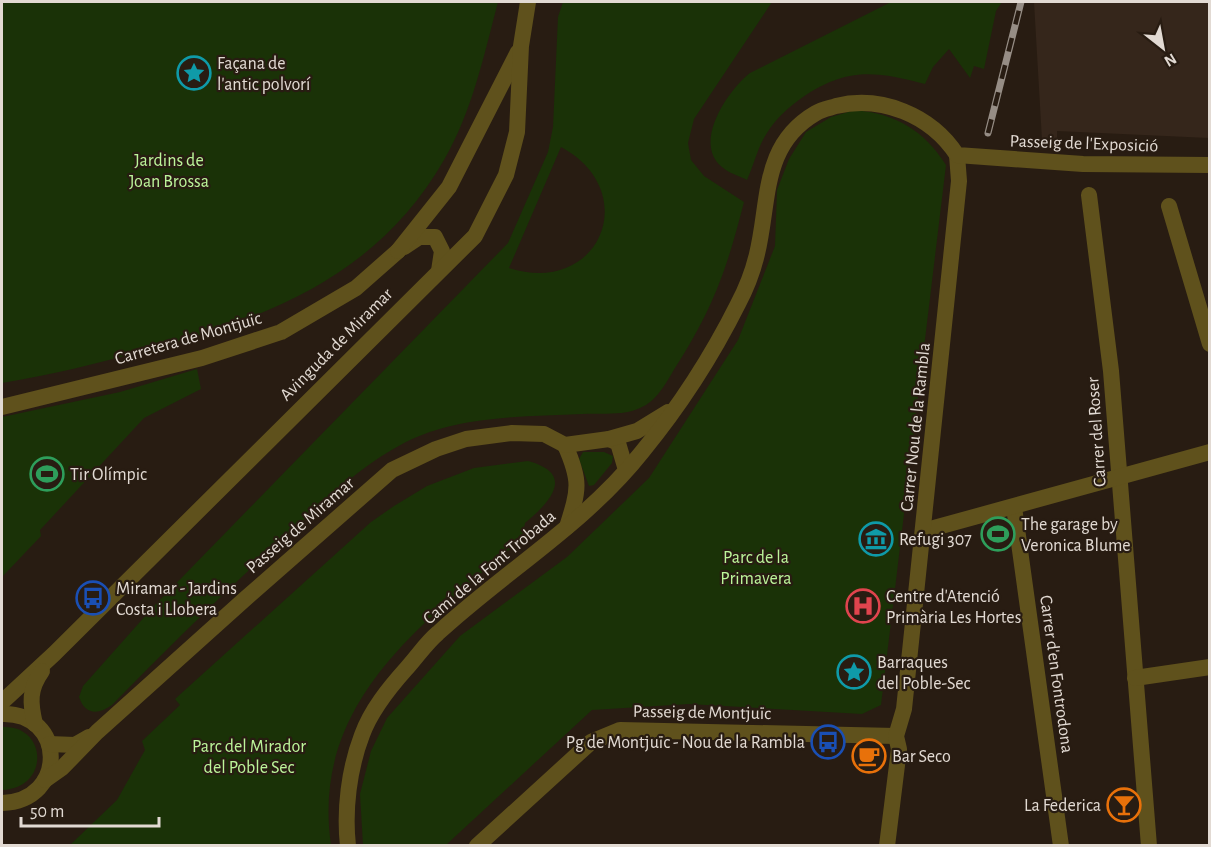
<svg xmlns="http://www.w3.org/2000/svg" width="1211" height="847" font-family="'Alegreya Sans',sans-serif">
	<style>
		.education { fill: #35261b }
		.green { fill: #1a3207; fill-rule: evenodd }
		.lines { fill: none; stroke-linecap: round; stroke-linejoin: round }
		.minor { stroke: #5f511c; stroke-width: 16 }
		.tertiary { stroke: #5f511c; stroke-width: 16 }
		.rail-casing { stroke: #968d85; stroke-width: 7 }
		.rail { stroke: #281c12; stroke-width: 4.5; stroke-dasharray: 14; stroke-linecap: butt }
		.labels { text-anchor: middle; stroke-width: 4.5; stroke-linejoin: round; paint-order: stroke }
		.poi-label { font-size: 18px; fill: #e2dad3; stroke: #281c12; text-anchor: start }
		.street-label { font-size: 18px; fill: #e2dad3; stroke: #281c12 }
		.park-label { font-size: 18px; fill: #bcf59a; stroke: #281c12 }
	</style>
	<rect width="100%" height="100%" fill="#281c12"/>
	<path class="education" d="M1034,2H1209V138L1057,131V142L1042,140Z"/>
	<g class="green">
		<path d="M2,2H498C484,55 472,112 444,160C378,275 269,318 147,350C99,363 51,375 2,383Z"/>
		<path d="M563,2H772L694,119L688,143L691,160L704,176L744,202C727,269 713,309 675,368C666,383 657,401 640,408C623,416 600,413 582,414C523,417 458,415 404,443C362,465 329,497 294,529C231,585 171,645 112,705C98,715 85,715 79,697L83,686L155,605L508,243L548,152L553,127L558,17ZM561,147C644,192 599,297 509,268Z"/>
		<path d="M891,2H1002L996,11L984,69L974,66L970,78L949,49L933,67L925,84C876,71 847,67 803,97C788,108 777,117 767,133C758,146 754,165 747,180C740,176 728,173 722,167C692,143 728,90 750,73Z"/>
		<path d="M855,110C896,114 924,130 946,165L881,705L862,714L689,704L592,710L446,845H363L360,794L371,751L387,718L460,636L567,557L649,478L738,340L775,246L777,190L789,159L806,132L831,117Z"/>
		<path d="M197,369L201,389L144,418L40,530L41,536L2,577V417L120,392Z"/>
		<path d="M583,452H604L613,456L612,463L594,485L589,486L579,459Z"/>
		<path d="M528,461C577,474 549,503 525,523L522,539C426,621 310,700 331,845H70L117,800L145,750L142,741L180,705L175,699L371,522L394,506L427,486L474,468Z"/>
		<path d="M2,727C47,724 51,788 2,790Z"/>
	</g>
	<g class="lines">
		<g class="minor">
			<path d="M1089,195L1111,371L1149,846"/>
			<path d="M1169,206L1210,344"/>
			<path d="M2,407L202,358L281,332L356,288L398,251"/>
			<path d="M1014,507L1061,846"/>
			<path d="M923,531L1210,452"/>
			<path d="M1135,678L1210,667"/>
			<path d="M477,846L591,742L620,730L896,736"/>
			<path d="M887,846L899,749L896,736L904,709L959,181L957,155"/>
		</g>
		<g class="tertiary">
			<path d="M404,247L419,237H435L442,251L439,271"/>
			<path d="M398,251L449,187L518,52"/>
			<path d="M609,439L618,443L626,470"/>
			<path d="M565,445C581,481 579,489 567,527"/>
			<path d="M2,702L54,654L475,236L506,175L517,132L521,46L528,2"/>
			<path d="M2,714C66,712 68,801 2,803"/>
			<path d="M35,724C30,703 29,689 42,671"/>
			<path d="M49,744L75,745L89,737"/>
			<path d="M45,780L62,768L97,732L245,599L392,470L436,449L466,439L512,433L544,434L565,445L609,439L637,431L668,412"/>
			<path d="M348,846C344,810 349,769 362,735C371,710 389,688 406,669C417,657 426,643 438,633C505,571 585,524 642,452C679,407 712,356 738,304C746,289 753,271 757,254C770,200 761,145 816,113C822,109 830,108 836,106C881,95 931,115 957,155L1083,164L1210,165"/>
		</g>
		<defs>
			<path id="rail" d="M988,133L1021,2"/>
		</defs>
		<use href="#rail" class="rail-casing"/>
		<use href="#rail" class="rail"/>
	</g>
	<defs>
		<symbol id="sight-ring" viewBox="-11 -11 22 22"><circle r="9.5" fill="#281c12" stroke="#0f9aa8" stroke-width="1.5"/><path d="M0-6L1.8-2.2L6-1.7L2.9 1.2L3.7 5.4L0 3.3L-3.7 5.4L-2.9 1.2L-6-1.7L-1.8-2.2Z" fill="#0f9aa8"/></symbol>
		<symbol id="stadium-ring" viewBox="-11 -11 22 22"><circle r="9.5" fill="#281c12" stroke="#2e9e5b" stroke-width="1.5"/><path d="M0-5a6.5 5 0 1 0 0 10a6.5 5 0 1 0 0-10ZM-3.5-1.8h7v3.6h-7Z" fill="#2e9e5b"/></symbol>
		<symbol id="museum-ring" viewBox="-11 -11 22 22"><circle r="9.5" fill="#281c12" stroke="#0f9aa8" stroke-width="1.5"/><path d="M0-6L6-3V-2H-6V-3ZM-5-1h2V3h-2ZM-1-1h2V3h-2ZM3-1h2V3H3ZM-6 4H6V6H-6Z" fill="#0f9aa8"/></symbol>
		<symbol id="bus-ring" viewBox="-11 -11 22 22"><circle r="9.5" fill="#281c12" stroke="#1a4fb4" stroke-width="1.5"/><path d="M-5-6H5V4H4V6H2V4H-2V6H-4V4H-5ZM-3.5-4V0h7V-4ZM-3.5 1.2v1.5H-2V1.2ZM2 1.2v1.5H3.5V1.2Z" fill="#1a4fb4"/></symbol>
		<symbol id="hospital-ring" viewBox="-11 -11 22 22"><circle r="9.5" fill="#281c12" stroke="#e0444e" stroke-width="1.5"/><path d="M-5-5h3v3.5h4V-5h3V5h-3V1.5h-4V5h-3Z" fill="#e0444e"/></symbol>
		<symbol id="cafe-ring" viewBox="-11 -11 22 22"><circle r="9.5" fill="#281c12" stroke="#e8710a" stroke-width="1.5"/><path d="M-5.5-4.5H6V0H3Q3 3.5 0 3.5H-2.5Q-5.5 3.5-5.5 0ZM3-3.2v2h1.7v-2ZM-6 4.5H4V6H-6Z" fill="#e8710a"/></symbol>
		<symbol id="bar-ring" viewBox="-11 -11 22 22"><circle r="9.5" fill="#281c12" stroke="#e8710a" stroke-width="1.5"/><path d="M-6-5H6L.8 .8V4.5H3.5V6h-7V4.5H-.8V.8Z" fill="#e8710a"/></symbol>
	</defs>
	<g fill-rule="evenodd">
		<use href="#sight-ring" x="175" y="54" width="38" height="38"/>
		<use href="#stadium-ring" x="28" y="455" width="38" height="38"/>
		<use href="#stadium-ring" x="979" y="515" width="38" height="38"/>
		<use href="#museum-ring" x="857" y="520" width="38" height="38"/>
		<use href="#bus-ring" x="74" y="579" width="38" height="38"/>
		<use href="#hospital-ring" x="844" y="587" width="38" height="38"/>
		<use href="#sight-ring" x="835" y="653" width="38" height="38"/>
		<use href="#bus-ring" x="809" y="723" width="38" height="38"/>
		<use href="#cafe-ring" x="850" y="737" width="38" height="38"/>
		<use href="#bar-ring" x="1105" y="786" width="38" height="38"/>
	</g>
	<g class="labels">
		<g class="poi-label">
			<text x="217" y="69">Façana de<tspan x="217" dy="21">l'antic polvorí</tspan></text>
			<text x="70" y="480">Tir Olímpic</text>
			<text x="1021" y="530">The garage by<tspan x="1021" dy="21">Veronica Blume</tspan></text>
			<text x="899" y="545">Refugi 307</text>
			<text x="116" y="594">Miramar - Jardins<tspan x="116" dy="21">Costa i Llobera</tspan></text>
			<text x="886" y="602">Centre d'Atenció<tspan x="886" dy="21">Primària Les Hortes</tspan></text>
			<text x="877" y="668">Barraques<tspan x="877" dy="21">del Poble-Sec</tspan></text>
			<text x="805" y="748" text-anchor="end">Pg de Montjuïc - Nou de la Rambla</text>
			<text x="892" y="762">Bar Seco</text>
			<text x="1101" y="811" text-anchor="end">La Federica</text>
		</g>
		<g class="street-label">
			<text transform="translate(1084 143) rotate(2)" y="6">Passeig de l'Exposició</text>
			<text transform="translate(188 338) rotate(-16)" y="6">Carretera de Montjuïc</text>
			<text transform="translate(336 344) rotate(-45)" y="6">Avinguda de Miramar</text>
			<text transform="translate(915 427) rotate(-84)" y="6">Carrer Nou de la Rambla</text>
			<text transform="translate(1096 432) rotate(-94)" y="6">Carrer del Roser</text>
			<text transform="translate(300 525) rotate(-41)" y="6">Passeig de Miramar</text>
			<text transform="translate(489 567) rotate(-40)" y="6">Camí de la Font Trobada</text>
			<text transform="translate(1057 674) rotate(82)" y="6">Carrer d'en Fontrodona</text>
			<text transform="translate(702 712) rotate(1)" y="6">Passeig de Montjuïc</text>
		</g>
		<g class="park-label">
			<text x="169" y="166">Jardins de<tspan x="169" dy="21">Joan Brossa</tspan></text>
			<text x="756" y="563">Parc de la<tspan x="756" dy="21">Primavera</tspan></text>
			<text x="249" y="752">Parc del Mirador<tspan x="249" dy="21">del Poble Sec</tspan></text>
		</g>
	</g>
	<rect width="1211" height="847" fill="none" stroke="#e2dad3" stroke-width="6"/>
	<g transform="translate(1163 48) rotate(149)" stroke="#281c12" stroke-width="4.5" paint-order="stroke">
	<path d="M0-4.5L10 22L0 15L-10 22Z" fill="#e2dad3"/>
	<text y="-9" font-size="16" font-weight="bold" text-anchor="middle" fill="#e2dad3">N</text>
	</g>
	<path d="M21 817v9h138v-9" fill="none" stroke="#e2dad3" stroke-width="3"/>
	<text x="30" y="817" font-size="18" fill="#e2dad3" stroke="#281c12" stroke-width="4.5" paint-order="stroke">50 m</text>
</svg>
